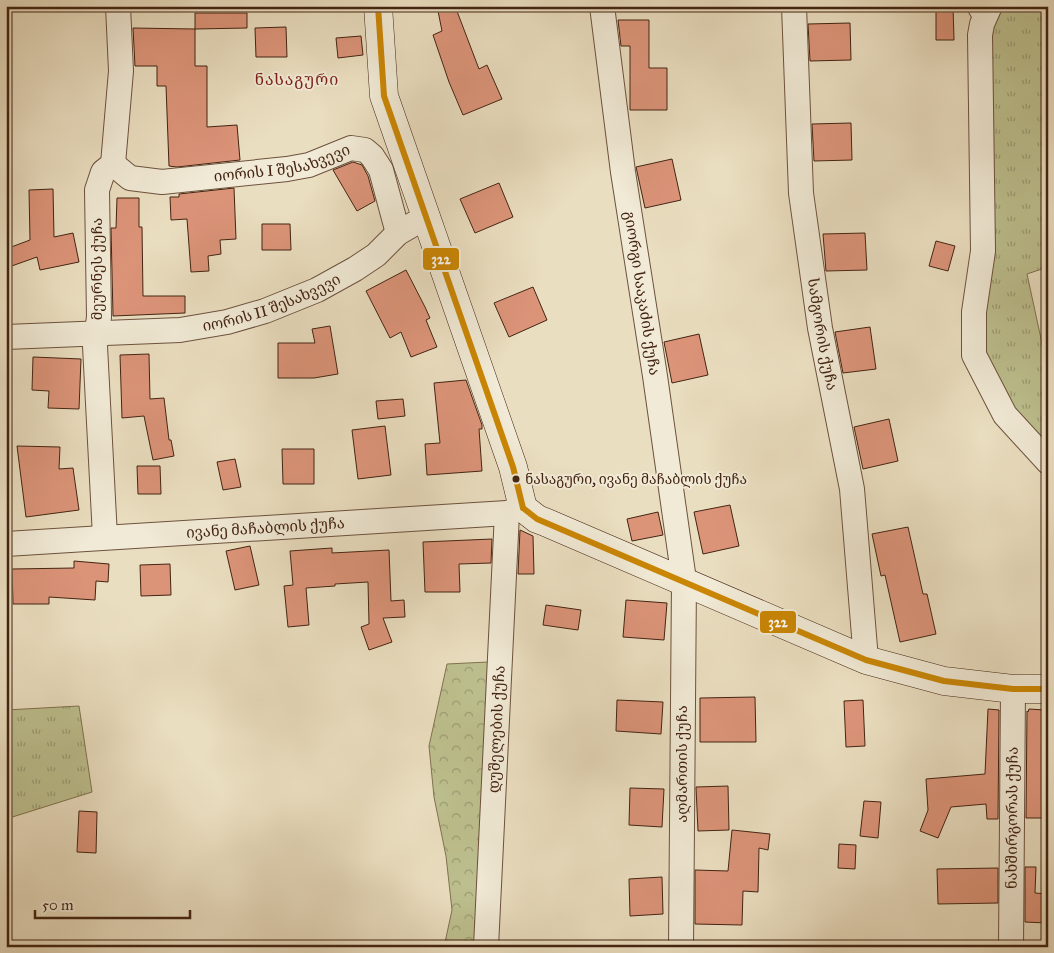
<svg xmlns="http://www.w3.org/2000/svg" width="1054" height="953" font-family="'IM FELL Great Primer','Noto Serif Georgian',serif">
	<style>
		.grass { fill: url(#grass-tufts); stroke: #807250 }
		.forest { fill: url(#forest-crowns); stroke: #807250 }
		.building { fill: #dc9479; stroke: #432412 }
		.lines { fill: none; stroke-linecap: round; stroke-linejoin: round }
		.lane-casing { stroke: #6d523e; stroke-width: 13 }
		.street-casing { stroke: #6d523e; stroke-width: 26 }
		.secondary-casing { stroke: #432412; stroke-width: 29 }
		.lane { stroke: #f1ead6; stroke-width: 11 }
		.street { stroke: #f1ead6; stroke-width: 24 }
		.secondary { stroke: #f1ead6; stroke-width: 28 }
		.bus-1-casing { stroke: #f1ead6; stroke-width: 10 }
		.bus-1 { stroke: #ca8604; stroke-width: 6 }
		.bus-dot { fill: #432412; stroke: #f1ead6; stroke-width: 2 }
		.labels { text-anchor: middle; stroke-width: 4; stroke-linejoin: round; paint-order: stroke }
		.bus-label { font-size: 14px; fill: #432412; stroke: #f1ead6; text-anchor: start }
		.street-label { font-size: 15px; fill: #432412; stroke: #f1ead6 }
		.neighbourhood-label { font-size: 16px; letter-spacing: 1px; fill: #7a1f14; stroke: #f1ead6 }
		.line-badge { stroke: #f1ead6; stroke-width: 2 }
		.badge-label { font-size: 14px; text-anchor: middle; font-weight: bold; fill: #fff }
	</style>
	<defs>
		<pattern id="grass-tufts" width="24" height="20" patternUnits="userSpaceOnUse" patternTransform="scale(1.25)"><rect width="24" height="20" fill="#bdbf8e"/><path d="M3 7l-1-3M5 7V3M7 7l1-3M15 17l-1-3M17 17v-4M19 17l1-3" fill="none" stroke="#9b9b73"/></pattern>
		<pattern id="forest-crowns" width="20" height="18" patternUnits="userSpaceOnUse" patternTransform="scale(1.25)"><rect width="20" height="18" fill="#bdbf8e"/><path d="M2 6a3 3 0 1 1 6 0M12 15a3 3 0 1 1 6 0" fill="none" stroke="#9b9b73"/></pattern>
	</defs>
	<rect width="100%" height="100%" fill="#eadec0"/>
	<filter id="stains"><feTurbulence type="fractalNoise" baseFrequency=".004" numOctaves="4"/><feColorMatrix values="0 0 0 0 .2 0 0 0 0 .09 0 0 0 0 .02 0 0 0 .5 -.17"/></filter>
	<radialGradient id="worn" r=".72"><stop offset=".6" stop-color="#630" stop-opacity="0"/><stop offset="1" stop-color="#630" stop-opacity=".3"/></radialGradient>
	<g class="grass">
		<path d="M126,6H251V8L126,9Z"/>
		<path d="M999,6H1048V267L1027,274L1048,371V447L1017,413L991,376L980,340L989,34Z"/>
		<path d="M79,706L92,792L6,819V710Z"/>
	</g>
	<path class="forest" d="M488,662L474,947H444L452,910L446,856L434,797L429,746L447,664Z"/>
	<g class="building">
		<path d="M437,6H455L479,69L487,65L502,99L463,115L449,82L433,35L442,31Z"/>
		<path d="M936,6H953L954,40H936Z"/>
		<path d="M195,13H247V28L195,29Z"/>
		<path d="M618,20H649V68H667V110H630V46H621Z"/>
		<path d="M850,23L851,60L810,61L808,24Z"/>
		<path d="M286,27L287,57H256L255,28Z"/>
		<path d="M133,28L195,29V66H207V127L237,125L240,160L177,167L169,166L166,86H157V66H135Z"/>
		<path d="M361,36L363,55L338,58L336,38Z"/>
		<path d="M851,123L852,160L814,161L812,124Z"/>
		<path d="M672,159L681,200L645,208L636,167Z"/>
		<path d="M353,162L362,165L368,176L375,201L357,211L333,170Z"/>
		<path d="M499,183L513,217L475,233L460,199Z"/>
		<path d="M234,188L236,239L220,240L221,254L208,256L209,271L191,272L187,219L171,220L170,197H179V194Z"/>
		<path d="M53,189L54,237L73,233L79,262L40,270L37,257L6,268V249L30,240L29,190Z"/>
		<path d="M117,198H139V227H142L143,296H185V313L113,316L111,228H116Z"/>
		<path d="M262,224H290L291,250H262Z"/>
		<path d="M865,233L867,270L826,271L823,234Z"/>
		<path d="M936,241L955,246L948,271L929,266Z"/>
		<path d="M406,270L425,307L430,318L426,320L437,347L411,357L401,332L390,338L366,291Z"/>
		<path d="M533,287L547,320L509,337L494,303Z"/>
		<path d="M330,326L338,374L314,378H278V343H315L312,329Z"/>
		<path d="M870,327L876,369L843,373L835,332Z"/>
		<path d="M699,334L708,375L672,383L664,342Z"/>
		<path d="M149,354L150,399L164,398L169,440H171L174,456L153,460L144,416L122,418L120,355Z"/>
		<path d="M33,357L81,359L79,409L48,408L49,391L32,390Z"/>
		<path d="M466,380L482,425V429H479L482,471L427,475L425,444L440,443L434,383Z"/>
		<path d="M403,399L405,416L378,419L376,401Z"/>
		<path d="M889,419L898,461L863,469L854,427Z"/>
		<path d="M385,426L391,475L358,479L352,430Z"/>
		<path d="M17,446L60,447L59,469L73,468L79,510L26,517Z"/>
		<path d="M282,449H314V484H283Z"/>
		<path d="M235,459L241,487L223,490L217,462Z"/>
		<path d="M137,466H160L161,494H138Z"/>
		<path d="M730,505L739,546L703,554L694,512Z"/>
		<path d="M658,512L663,535L632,541L627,519Z"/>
		<path d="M908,527L923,594H927L936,634L900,642L885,575L881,576L872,534Z"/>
		<path d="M520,530L533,536L534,574H518Z"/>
		<path d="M492,539L491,563L459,564L460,592H425L423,542Z"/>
		<path d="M250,546L259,585L235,590L226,551Z"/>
		<path d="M332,548V553L389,550L391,601L404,600L405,617L383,618L392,642L369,650L361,627L369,624L368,582L335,584V586L306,588L309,625L288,627L284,586L293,585L290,551Z"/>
		<path d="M74,561L109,564L108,582L96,581L95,600L49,597V604H13L12,569L74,568Z"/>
		<path d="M170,564L171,595L141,596L140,565Z"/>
		<path d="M626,600L667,603L664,640L623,637Z"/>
		<path d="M546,605L581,610L578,630L543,625Z"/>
		<path d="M755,697L756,742H700V698Z"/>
		<path d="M617,700L663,702L661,734L616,731Z"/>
		<path d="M863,700L865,746L846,747L844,701Z"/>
		<path d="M988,709L999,710L998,819H987L986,804L951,807L938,838L920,831L928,810L926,779L985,774Z"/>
		<path d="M1029,709L1045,710L1043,737H1048V818H1026L1027,711L1028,712Z"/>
		<path d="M728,786L729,830L698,831L696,787Z"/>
		<path d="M630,788L664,789L662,827L629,825Z"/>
		<path d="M864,801L881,802L878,838L860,836Z"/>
		<path d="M79,811L97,812L96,853L77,852Z"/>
		<path d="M732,830L770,834L768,850L759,848L758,892L743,891L742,925L695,924V870L728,871Z"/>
		<path d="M839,844L856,845L855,869L838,868Z"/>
		<path d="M1025,867H1036L1035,893L1048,894L1046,923L1025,922Z"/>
		<path d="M998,868V903L938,904L937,869Z"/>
		<path d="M662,877L663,914L630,916L629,879Z"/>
	</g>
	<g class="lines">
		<defs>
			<path id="lane" d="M972,6L982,24"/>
			<g id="street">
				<path id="s1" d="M602,6L623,172L655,376L684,580L681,947"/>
				<path id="s2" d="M794,6L801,193L820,328L852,489L866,660"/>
				<path d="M990,6L982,24L980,35L983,251L974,312V355L1005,415L1048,462"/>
				<path id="s3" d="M113,164L130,178L162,182L287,169L309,165L351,148L365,150L372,156L381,170L398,233"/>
				<path id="s4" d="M6,337L180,330L227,322L265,311L317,290L355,269L376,255L398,233L426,217"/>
				<path d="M105,537L95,346L99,317L97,190L103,172L113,164L121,71L118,6"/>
				<path id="s5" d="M6,544L507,513L523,508"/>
				<path id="s6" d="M486,947L507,513"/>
				<path id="s7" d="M1011,947L1013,689"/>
			</g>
			<path id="secondary" d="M378,6L384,96L513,467L523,508L537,519L545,522L866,660L944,681L1013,689H1048"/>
		</defs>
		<use href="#lane" class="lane-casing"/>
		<use href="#street" class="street-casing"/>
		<use href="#secondary" class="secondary-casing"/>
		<use href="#lane" class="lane"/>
		<use href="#street" class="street"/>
		<use href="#secondary" class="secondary"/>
		<defs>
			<g id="bus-1">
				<path d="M378,6L384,96L513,467L523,508"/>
				<path d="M523,508L537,519L866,660L944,681L1013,689H1048"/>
			</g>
		</defs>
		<use href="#bus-1" class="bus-1-casing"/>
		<use href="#bus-1" class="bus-1"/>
	</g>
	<circle class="bus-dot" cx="516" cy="479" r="4.5"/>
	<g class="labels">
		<g class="bus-label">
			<text x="525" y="484">ნასაგური, ივანე მაჩაბლის ქუჩა</text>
		</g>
		<g class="street-label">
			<text dy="5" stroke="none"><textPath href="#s3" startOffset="176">იორის I შესახვევი</textPath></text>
			<text transform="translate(97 269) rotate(-90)" y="5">მეურნეს ქუჩა</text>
			<text dy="5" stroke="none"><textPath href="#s1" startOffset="290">გიორგი სააკაძის ქუჩა</textPath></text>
			<text dy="5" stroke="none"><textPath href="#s4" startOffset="270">იორის II შესახვევი</textPath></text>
			<text dy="5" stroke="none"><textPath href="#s2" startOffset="330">სამგორის ქუჩა</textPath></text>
			<text dy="5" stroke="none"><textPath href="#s5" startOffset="260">ივანე მაჩაბლის ქუჩა</textPath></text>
			<text dy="5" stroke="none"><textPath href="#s6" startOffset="218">დუშელების ქუჩა</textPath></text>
			<text transform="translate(682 764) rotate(-90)" y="5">აღმართის ქუჩა</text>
			<text dy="5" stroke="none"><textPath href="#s7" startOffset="129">ნახშირგორას ქუჩა</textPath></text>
		</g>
		<g class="neighbourhood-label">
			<text x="297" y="85">ნასაგური</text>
		</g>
	</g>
	<g class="line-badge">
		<rect x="422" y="247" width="38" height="24" rx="5" fill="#ca8604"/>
		<rect x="759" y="610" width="38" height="24" rx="5" fill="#ca8604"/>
	</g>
	<g class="badge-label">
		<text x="441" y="264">322</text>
		<text x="778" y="627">322</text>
	</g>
	<rect width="1054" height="953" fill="none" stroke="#eadec0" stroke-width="25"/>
	<rect x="8" y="8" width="1039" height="938" fill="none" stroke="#432412" stroke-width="2.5"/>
	<rect x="12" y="12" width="1029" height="928" fill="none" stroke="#432412"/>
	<path d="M35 910v8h155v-8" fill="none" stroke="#432412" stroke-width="2.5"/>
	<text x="42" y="910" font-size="15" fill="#432412" stroke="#f1ead6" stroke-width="4" paint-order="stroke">50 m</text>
	<rect width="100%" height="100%" filter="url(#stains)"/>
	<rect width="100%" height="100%" fill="url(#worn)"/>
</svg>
